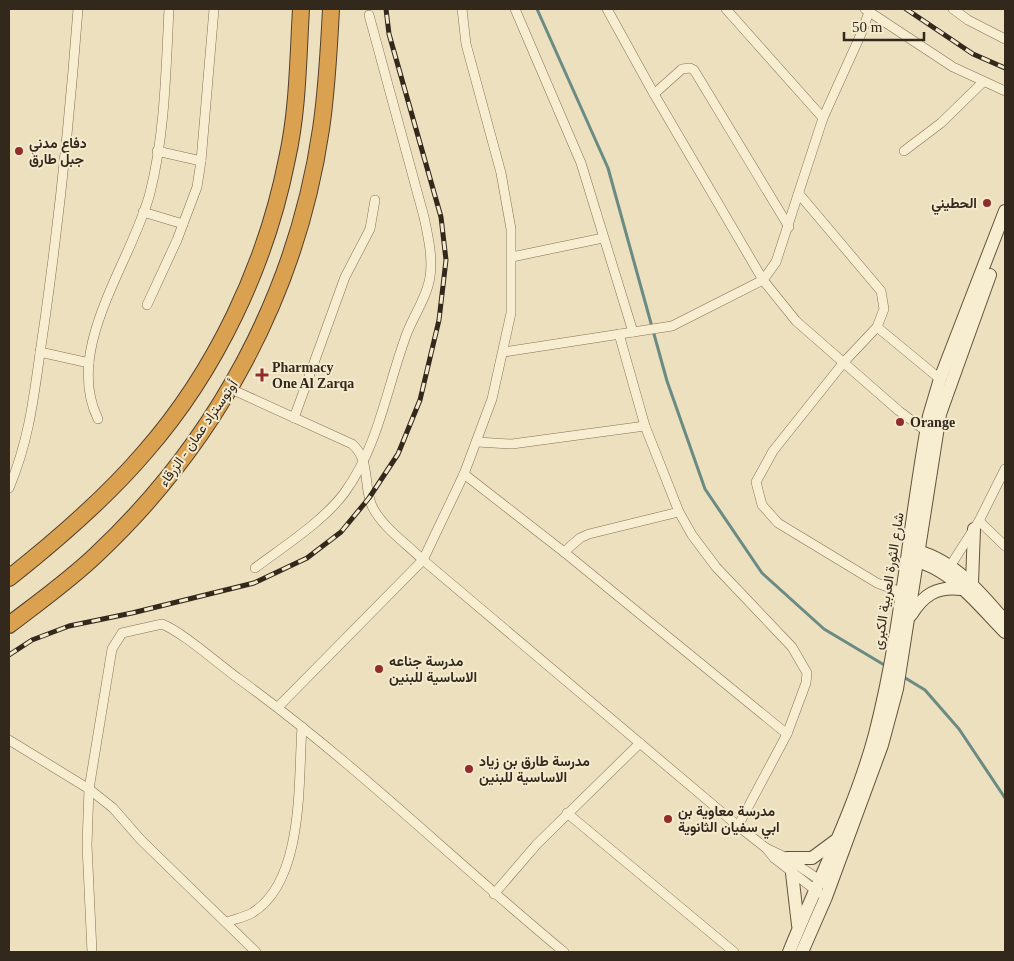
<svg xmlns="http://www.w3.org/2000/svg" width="1014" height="961" font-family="'Times New Roman',Vazirmatn,serif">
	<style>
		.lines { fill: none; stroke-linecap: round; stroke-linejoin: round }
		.stream { stroke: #6a8b84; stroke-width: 3 }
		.street-casing { stroke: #847058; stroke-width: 10 }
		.secondary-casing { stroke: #65523b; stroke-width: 14 }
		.highway-casing { stroke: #513f2c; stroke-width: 18 }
		.street { stroke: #f7edd1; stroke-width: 9 }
		.secondary { stroke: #f7edd1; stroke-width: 12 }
		.highway { stroke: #daa250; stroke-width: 16 }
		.rail-casing { stroke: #33281c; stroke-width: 5 }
		.rail { stroke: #f4eace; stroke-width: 3; stroke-dasharray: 9; stroke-linecap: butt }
		.poi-dot { fill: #912c2a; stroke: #f4eace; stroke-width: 2 }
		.labels { text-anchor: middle; stroke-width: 4; stroke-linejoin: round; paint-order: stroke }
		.poi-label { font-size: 14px; font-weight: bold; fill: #33281c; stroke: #f4eace; text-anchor: start }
		.street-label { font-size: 14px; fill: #33281c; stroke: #f4eace }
	</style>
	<rect width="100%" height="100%" fill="#ece0be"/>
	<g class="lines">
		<g class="stream">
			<path d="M537,9L608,168L667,381L705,489L762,573L824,629L886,666"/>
			<path d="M902,676L925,690L959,729L1005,798"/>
		</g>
		<defs>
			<g id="street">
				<path d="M515,9L581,163L633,332"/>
				<path d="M607,9L654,94L763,280L796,321L899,411L926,431"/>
				<path d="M726,9L823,118"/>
				<path d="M865,9L953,67L1005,91"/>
				<path d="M953,9L968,20L1005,39"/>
				<path d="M654,94L682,69L690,68L694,70L789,227"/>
				<path d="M157,151L201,161"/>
				<path d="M904,151L941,123L983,82"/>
				<path d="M799,194L881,291L884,309L877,327L844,362L773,451L756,482L762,505L778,523L877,583L901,592"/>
				<path d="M143,212L183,224"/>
				<path d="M512,257L603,238"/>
				<path d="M147,305L177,240L197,187L201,161L214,9"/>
				<path d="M877,327L940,379"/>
				<path d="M619,334L645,426L679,512L692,535L716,567L792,647L807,673L806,683L787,734L738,826"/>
				<path d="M40,352L89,363"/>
				<path d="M504,352L672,326L763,280L776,262L823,118L861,34L869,12"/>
				<path d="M231,389L352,444C371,460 363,486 372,506C382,527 407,544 423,560L738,826L766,848L787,858L824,883"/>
				<path d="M294,418L345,277L370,229L375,200"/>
				<path d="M98,419C63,348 132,262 150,193C165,134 166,69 169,9"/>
				<path d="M477,442L512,444L645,426"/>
				<path d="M464,474L564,552L787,734"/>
				<path d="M9,488C32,434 35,383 44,326C59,220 70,115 78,9"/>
				<path d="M979,521L1005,546"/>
				<path d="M564,552L580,538L589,534L679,512"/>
				<path d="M255,568C283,547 325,520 345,492C379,445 387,386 407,333C414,315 427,297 430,277C433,257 428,236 424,217L369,15"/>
				<path d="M947,571L979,521L1005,469"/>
				<path d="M278,707L423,560L464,474L492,399L511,313V229L501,173L466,44L462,9"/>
				<path d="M9,740L89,789L113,808L141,840L256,952"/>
				<path d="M567,813L734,952"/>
				<path d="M766,848L774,858L819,893"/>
				<path d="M494,894L537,844L640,743"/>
				<path d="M227,922C235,919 245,917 252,913C305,881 298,779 302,727"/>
				<path d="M92,952L87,845L89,789L112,649L122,633L162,624C184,633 218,664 239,679C354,762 455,862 564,952"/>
			</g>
			<g id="secondary">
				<path d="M910,549C953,558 978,590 1005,621"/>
				<path d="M909,560C948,564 979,606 1005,632"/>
				<path d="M972,583L974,529"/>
				<path d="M911,615C923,595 937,586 961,589"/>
				<path d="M787,858H812L835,841"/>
				<path d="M792,873L798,925"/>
				<path d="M789,952C818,880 855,809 875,734C902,630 909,522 929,416L940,379L1005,211"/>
				<path d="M802,952L826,897L882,745L897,689L940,414L990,275"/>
			</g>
			<g id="highway">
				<path d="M9,578C57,540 105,499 145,452C216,371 266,265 287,159C298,110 298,59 301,9"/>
				<path d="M9,625C39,602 70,580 97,554C217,441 297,293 321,129C327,89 329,49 331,9"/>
			</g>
		</defs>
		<use href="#street" class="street-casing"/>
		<use href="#secondary" class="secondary-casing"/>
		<use href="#highway" class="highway-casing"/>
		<use href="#street" class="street"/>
		<use href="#secondary" class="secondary"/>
		<use href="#highway" class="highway"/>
		<defs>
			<g id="rail">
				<path d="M906,9L973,54L1005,68"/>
				<path d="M9,655L32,640L69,626L132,613L254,583L307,558L341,532L369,498L398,454L420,400L439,320L446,260L441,217L389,34L386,9"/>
			</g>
		</defs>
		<use href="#rail" class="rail-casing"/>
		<use href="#rail" class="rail"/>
	</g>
	<g class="poi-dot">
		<circle cx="19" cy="151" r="5"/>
		<circle cx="987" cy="203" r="5"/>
		<path d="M259.5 367.5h5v5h5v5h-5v5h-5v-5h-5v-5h5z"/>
		<circle cx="900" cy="422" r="5"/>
		<circle cx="379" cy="669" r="5"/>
		<circle cx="469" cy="769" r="5"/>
		<circle cx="668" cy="819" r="5"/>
	</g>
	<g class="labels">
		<g class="poi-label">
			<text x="29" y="148">دفاع مدني<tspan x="29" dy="16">جبل طارق</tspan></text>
			<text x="977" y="208" text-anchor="end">الحطيني</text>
			<text x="272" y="372">Pharmacy<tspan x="272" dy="16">One Al Zarqa</tspan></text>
			<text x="910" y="427">Orange</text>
			<text x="389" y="666">مدرسة جناعه<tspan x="389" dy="16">الاساسية للبنين</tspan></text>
			<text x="479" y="766">مدرسة طارق بن زياد<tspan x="479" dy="16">الاساسية للبنين</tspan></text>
			<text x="678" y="816">مدرسة معاوية بن<tspan x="678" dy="16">ابي سفيان الثانوية</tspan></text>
		</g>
		<g class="street-label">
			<text transform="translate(198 433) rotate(-55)" y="5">أوتوستراد عمان - الزرقاء</text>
			<text transform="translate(888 581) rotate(-81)" y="5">شارع الثورة العربية الكبرى</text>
		</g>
	</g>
	<rect width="1014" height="961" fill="none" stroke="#33281c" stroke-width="20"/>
	<path d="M844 32v8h80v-8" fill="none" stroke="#33281c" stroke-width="2.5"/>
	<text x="852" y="32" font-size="15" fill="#33281c" stroke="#f4eace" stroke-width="4" paint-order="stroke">50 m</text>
</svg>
